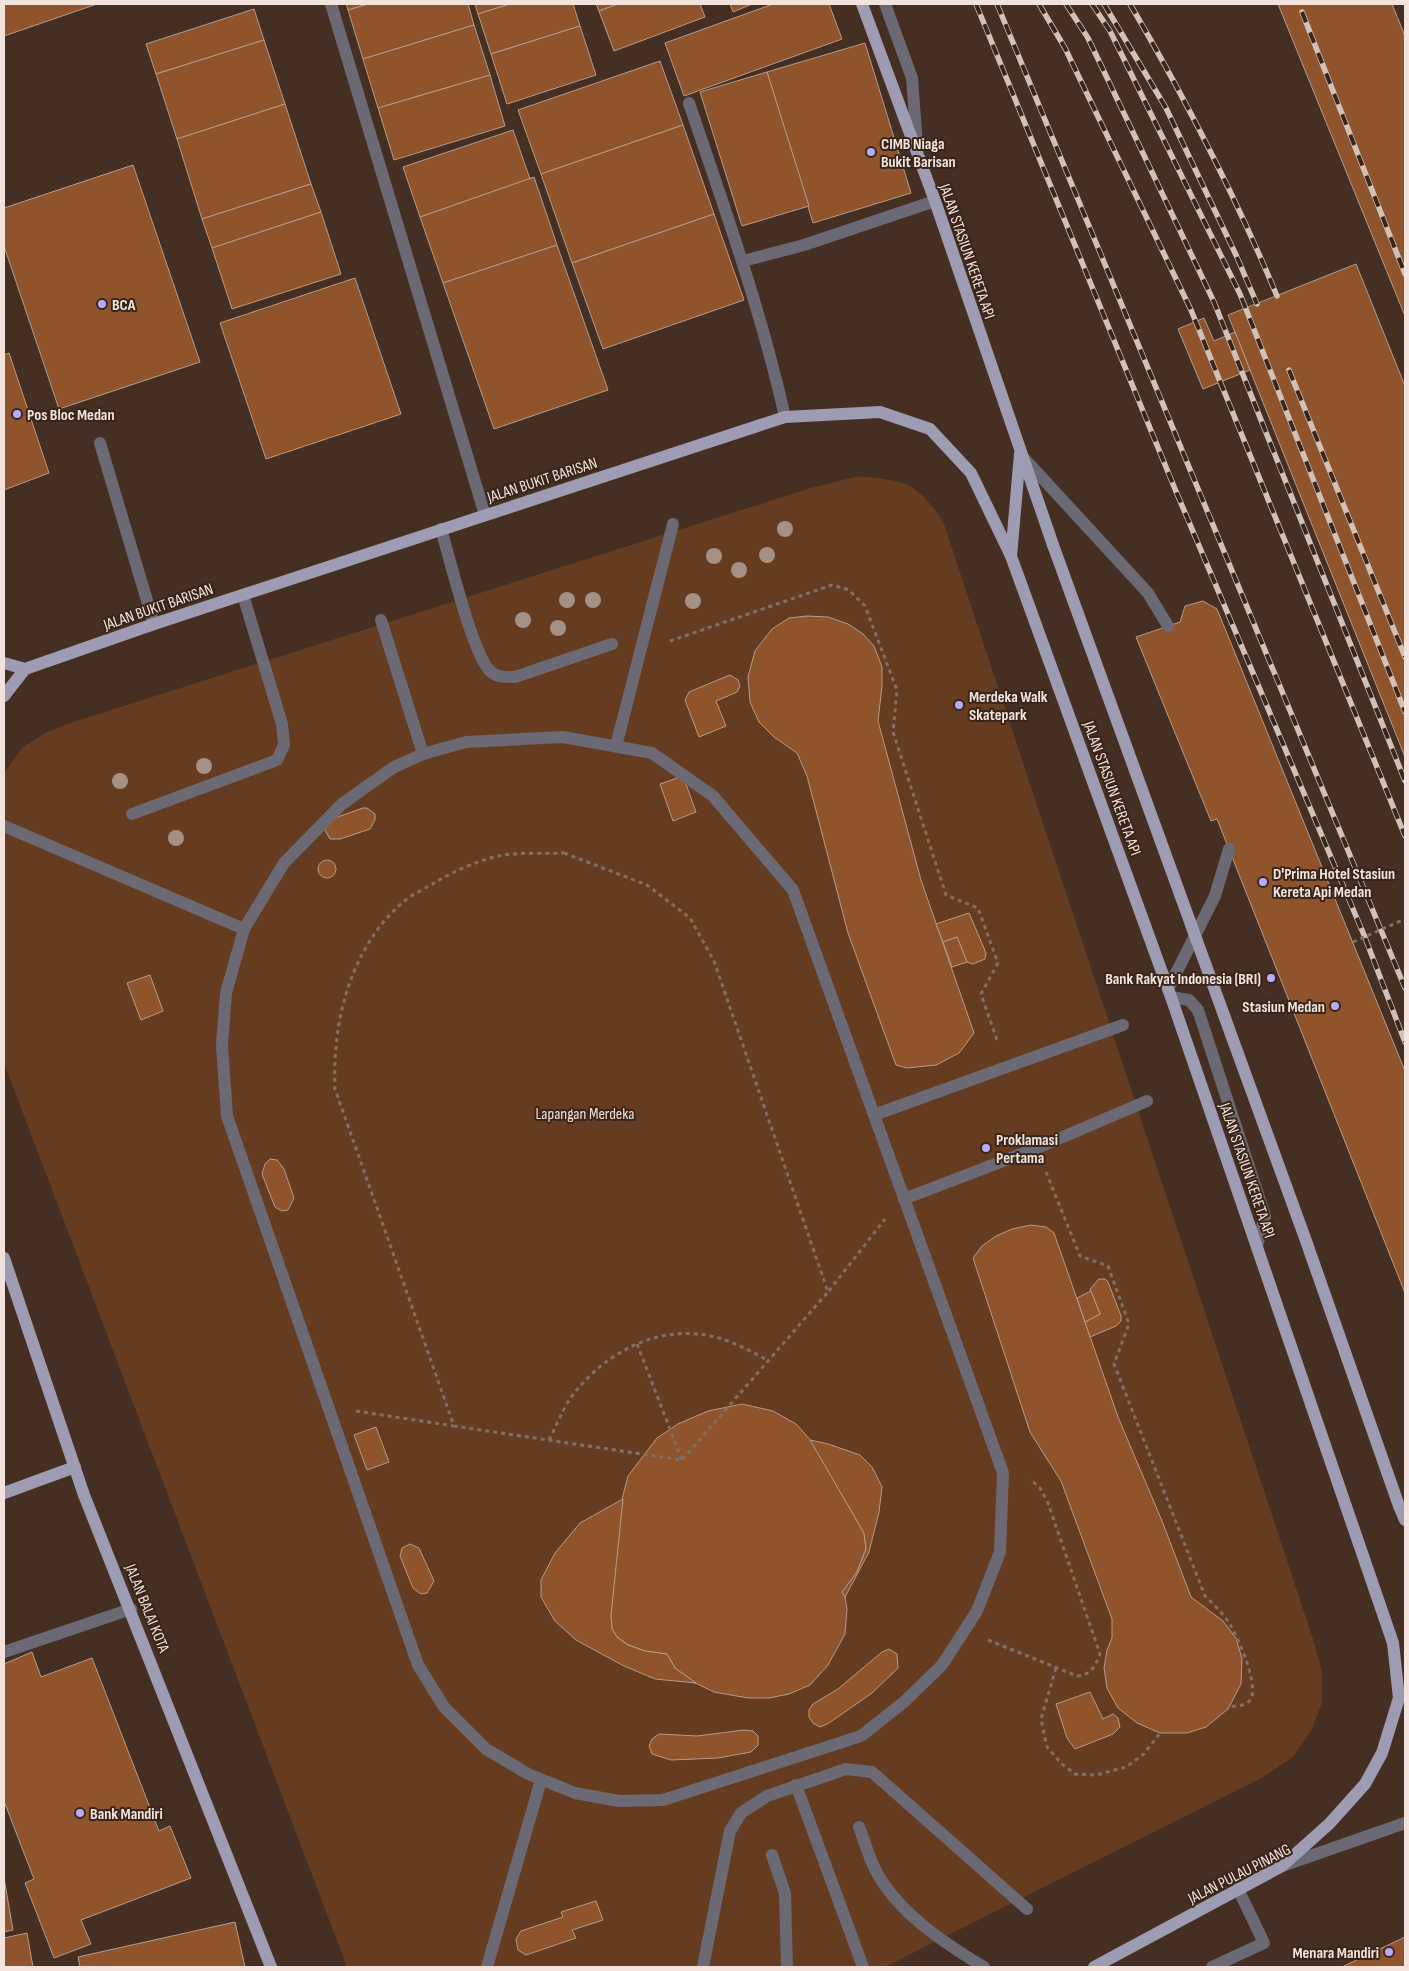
<svg xmlns="http://www.w3.org/2000/svg" width="1409" height="1971" font-family="'Sofia Sans Condensed',sans-serif">
	<style>
		.green { fill: #663c20 }
		.building { fill: #8f542c; stroke: #b59c8d }
		.lines { fill: none; stroke-linecap: round; stroke-linejoin: round }
		.path { stroke: #826f64; stroke-width: 3; stroke-dasharray: 4 4; stroke-linecap: butt }
		.lane { stroke: #6a6974; stroke-width: 12 }
		.street { stroke: #6a6974; stroke-width: 12 }
		.primary { stroke: #9e9cb2; stroke-width: 12 }
		.rail-casing { stroke: #d1c2b9; stroke-width: 5.5 }
		.rail { stroke: #392519; stroke-width: 4; stroke-dasharray: 11; stroke-linecap: butt }
		.path-bridge { stroke: #826f64; stroke-width: 3; stroke-dasharray: 4 4; stroke-linecap: butt }
		.primary-bridge { stroke: #9e9cb2; stroke-width: 12 }
		.tree { fill: #a49084 }
		.poi-dot { fill: #b6acf8; stroke: #392519; stroke-width: 2 }
		.labels { text-anchor: middle; stroke-width: 4; stroke-linejoin: round; paint-order: stroke }
		.poi-label { font-size: 16px; font-weight: bold; fill: #f2e4dc; stroke: #392519; text-anchor: start }
		.street-label { font-size: 16px; fill: #f2e4dc; stroke: #392519 }
		.park-label { font-size: 16px; fill: #f3e0d5; stroke: #392519 }
	</style>
	<rect width="100%" height="100%" fill="#442f22"/>
	<path class="green" d="M859,476C907,482 914,480 943,521L1313,1639L1322,1671V1703L1311,1731L1293,1757L1263,1777L885,1967H347L4,1063V773L23,747L47,732L70,723L811,488Z"/>
	<g class="building">
		<path d="M4,4H97L4,36Z"/>
		<path d="M346,4H368L348,10Z"/>
		<path d="M368,4H468L474,25L363,59L348,10Z"/>
		<path d="M475,4H510L478,14Z"/>
		<path d="M510,4H573L580,26L491,54L478,14Z"/>
		<path d="M596,4H618L599,11Z"/>
		<path d="M618,4H700L705,17L614,51L599,11Z"/>
		<path d="M730,4H752L733,12Z"/>
		<path d="M773,4H829L842,39L684,96L665,43Z"/>
		<path d="M1278,4H1392L1405,36V316Z"/>
		<path d="M254,9L264,40L156,74L146,44Z"/>
		<path d="M474,25L490,75L378,108L363,59Z"/>
		<path d="M580,26L596,75L507,104L491,54Z"/>
		<path d="M264,40L285,104L177,139L156,74Z"/>
		<path d="M865,43L911,193L813,223L767,72Z"/>
		<path d="M660,61L683,125L541,174L518,110Z"/>
		<path d="M767,72L809,206L742,226L700,92Z"/>
		<path d="M490,75L505,126L394,160L378,108Z"/>
		<path d="M285,104L311,184L202,219L177,139Z"/>
		<path d="M683,125L714,214L572,263L541,174Z"/>
		<path d="M513,130L530,179L420,217L403,167Z"/>
		<path d="M133,165L200,362L59,409L4,246V208Z"/>
		<path d="M534,177L557,245L443,283L420,217Z"/>
		<path d="M311,184L321,212L212,248L202,219Z"/>
		<path d="M321,212L341,274L232,309L212,248Z"/>
		<path d="M714,214L744,300L603,349L572,263Z"/>
		<path d="M557,245L608,390L494,429L443,283Z"/>
		<path d="M1356,264L1405,386V757L1228,315Z"/>
		<path d="M355,278L401,414L266,459L220,323Z"/>
		<path d="M1204,318L1214,341L1235,332L1250,370L1203,389L1178,329Z"/>
		<path d="M9,353L49,473L4,490V355Z"/>
		<path d="M1203,601L1217,609L1405,1071V1293L1217,819L1211,821L1136,637L1180,622L1185,606Z"/>
		<path d="M807,616L828,617L848,624L863,634L874,646L882,667V686L878,721L921,880L974,1033L959,1053L936,1065L907,1068L896,1065L848,933L807,776L797,753L774,737L759,722L750,702L748,677L755,651L772,629L789,618Z"/>
		<path d="M730,675L738,680L740,686L737,692L716,701L726,726L699,737L685,700L689,692Z"/>
		<path d="M683,776L696,812L673,821L660,784Z"/>
		<path d="M363,808H367L375,814V820L370,829L340,839H330L325,830L332,819Z"/>
		<circle cx="327" cy="869" r="9"/>
		<path d="M969,913L986,953L985,959L973,964L967,962L957,937L943,942L936,924Z"/>
		<path d="M957,937L967,962L952,967L943,942Z"/>
		<path d="M150,975L163,1011L141,1020L127,983Z"/>
		<path d="M270,1159L277,1160L284,1169L294,1198L288,1210L282,1211L275,1207L262,1174L265,1164Z"/>
		<path d="M1031,1225L1046,1227L1054,1233L1118,1417L1162,1521L1191,1597L1223,1621L1236,1638L1242,1659L1241,1684L1228,1709L1206,1727L1187,1733H1160L1137,1723L1118,1708L1107,1688L1104,1668L1107,1650L1112,1638V1619L1061,1481L1030,1432L973,1258L982,1246L996,1236L1012,1229Z"/>
		<path d="M1099,1279H1105L1108,1282L1121,1316V1321L1116,1326L1090,1337L1085,1322L1100,1314L1090,1289Z"/>
		<path d="M1091,1291L1100,1314L1085,1322L1077,1298Z"/>
		<path d="M742,1404L773,1411L796,1424L813,1443L864,1533L866,1549L857,1572L844,1591L847,1609L845,1634L828,1665L810,1685L789,1694L769,1698H748L714,1692L689,1680L675,1668L667,1654L645,1651L628,1645L617,1637L612,1629L611,1615L620,1507L628,1476L657,1438L678,1424L708,1411Z"/>
		<path d="M376,1427L389,1462L367,1470L354,1435Z"/>
		<path d="M810,1440L828,1444L860,1455L872,1467L882,1487L879,1512L869,1552L845,1597L842,1592L857,1572L866,1549L864,1533Z"/>
		<path d="M623,1499L611,1615L612,1629L617,1637L628,1645L645,1651L667,1654L675,1668L696,1683L655,1679L622,1665L576,1640L555,1621L541,1597V1580L555,1553L580,1523Z"/>
		<path d="M410,1544L419,1548L434,1581L427,1593L421,1594L413,1588L400,1556L402,1548Z"/>
		<path d="M889,1649L897,1654L898,1668L872,1693L829,1723L820,1727L813,1723L809,1717V1710L813,1704L838,1689L882,1652Z"/>
		<path d="M32,1652L41,1677L92,1658L159,1831L170,1826L191,1878L81,1920L91,1944L54,1958L25,1883L34,1879L4,1801V1664Z"/>
		<path d="M1090,1692L1103,1719L1113,1714L1118,1718L1120,1727L1113,1734L1075,1749L1067,1738L1056,1704Z"/>
		<path d="M744,1730L753,1731L758,1736V1745L751,1752L718,1758L671,1760L652,1754L649,1746L652,1739L659,1734L697,1736Z"/>
		<path d="M4,1878L13,1930L4,1932Z"/>
		<path d="M596,1901L603,1920L572,1930L576,1938L526,1955L518,1950L516,1939L521,1931L563,1917L561,1912Z"/>
		<path d="M235,1922L245,1967H80L78,1957Z"/>
		<path d="M27,1933L33,1967H4V1938Z"/>
		<path d="M1405,1937V1967H1342Z"/>
	</g>
	<g class="lines">
		<g class="path">
			<path d="M670,641L832,585L849,590L865,606L897,690L893,732L946,895L978,908L998,963L981,994L998,1043"/>
			<path d="M564,853L647,885L690,918L714,961L828,1292L682,1460L454,1426L335,1089C332,1022 350,949 402,903C411,895 424,889 434,883C452,872 483,858 504,855C523,852 545,854 564,853Z"/>
			<path d="M1046,1172L1080,1256L1108,1266L1129,1324L1114,1364L1205,1596C1214,1605 1224,1614 1231,1626C1239,1640 1256,1679 1252,1696C1250,1705 1237,1707 1230,1706"/>
			<path d="M829,1291L885,1219"/>
			<path d="M637,1344L682,1460"/>
			<path d="M356,1411L454,1426"/>
			<path d="M549,1440C557,1425 563,1408 572,1396C601,1357 649,1329 698,1334C723,1336 747,1349 769,1361"/>
			<path d="M988,1640L1077,1676C1091,1675 1095,1667 1100,1654L1048,1503L1040,1488L1030,1479"/>
			<path d="M1056,1668L1041,1719L1047,1747L1062,1764L1075,1774L1096,1775L1126,1767L1144,1754L1160,1733"/>
		</g>
		<g class="lane">
			<path d="M331,4L485,515"/>
			<path d="M885,4L912,78L917,146"/>
			<path d="M689,103C724,206 761,310 785,417"/>
			<path d="M743,261L804,245L935,201"/>
			<path d="M100,443L154,624"/>
			<path d="M1022,456L1148,593L1168,626"/>
			<path d="M441,529C450,559 472,652 490,671C497,678 506,677 515,677L612,644"/>
			<path d="M132,814L277,760L284,745L282,724L243,595"/>
			<path d="M1168,989L1215,896L1229,849"/>
			<path d="M1171,997L1189,1000L1198,1010L1265,1216L1257,1246"/>
			<path d="M4,1652L131,1609"/>
			<path d="M859,1827C864,1840 868,1854 874,1867C895,1911 944,1943 984,1967"/>
			<path d="M772,1855L785,1893L787,1967"/>
			<path d="M1212,1967L1264,1943L1238,1889"/>
		</g>
		<g class="street">
			<path d="M381,620L423,754"/>
			<path d="M563,737L652,753L713,796L793,890L1003,1473L1000,1552L977,1611L942,1665L904,1702L861,1736L663,1800L619,1801L575,1793L528,1774L486,1749L444,1707L418,1665L227,1116L222,1045L226,993L244,929L284,863L342,804L394,767L423,754L466,742Z"/>
			<path d="M616,746L673,524"/>
			<path d="M4,826L244,929"/>
			<path d="M874,1115L1123,1025"/>
			<path d="M904,1199L1037,1148L1147,1101"/>
			<path d="M796,1785L863,1967"/>
			<path d="M1282,1866L1405,1823"/>
			<path d="M487,1967L541,1780"/>
			<path d="M703,1967L730,1831L741,1813L767,1796L846,1769L872,1772L1027,1909"/>
		</g>
		<g class="primary">
			<path d="M862,4L935,201L1053,545"/>
			<path d="M1020,454L1011,556L1171,997L1393,1643L1399,1698L1382,1753L1365,1784L1329,1824L1282,1866L1094,1967"/>
			<path d="M4,663L25,669"/>
			<path d="M4,696L25,669L154,624L785,417L880,412L930,429L971,473L1011,556"/>
			<path d="M4,1258L84,1495L271,1967"/>
			<path d="M4,1493L75,1467"/>
			<path d="M1399,1506L1405,1520"/>
		</g>
		<defs>
			<g id="rail">
				<path d="M976,4L1175,489L1364,935L1405,1042"/>
				<path d="M997,4L1405,988"/>
				<path d="M1039,4L1065,48L1191,310L1405,836"/>
				<path d="M1066,4L1088,38L1214,302L1405,781"/>
				<path d="M1092,4L1110,31L1240,294L1405,712"/>
				<path d="M1104,4L1166,108L1236,255L1257,304"/>
				<path d="M1130,4C1185,98 1235,195 1277,296"/>
				<path d="M1302,12L1405,274"/>
				<path d="M1289,370L1405,657"/>
			</g>
		</defs>
		<use href="#rail" class="rail-casing"/>
		<use href="#rail" class="rail"/>
		<path class="path-bridge" d="M1353,942L1405,919"/>
		<path class="primary-bridge" d="M1053,545L1305,1238L1399,1506"/>
	</g>
	<g class="tree">
		<circle cx="785" cy="529" r="8"/>
		<circle cx="767" cy="555" r="8"/>
		<circle cx="714" cy="556" r="8"/>
		<circle cx="739" cy="570" r="8"/>
		<circle cx="567" cy="600" r="8"/>
		<circle cx="593" cy="600" r="8"/>
		<circle cx="693" cy="601" r="8"/>
		<circle cx="523" cy="620" r="8"/>
		<circle cx="558" cy="628" r="8"/>
		<circle cx="204" cy="766" r="8"/>
		<circle cx="120" cy="781" r="8"/>
		<circle cx="176" cy="838" r="8"/>
	</g>
	<g class="poi-dot">
		<circle cx="871" cy="152" r="5"/>
		<circle cx="102" cy="304" r="5"/>
		<circle cx="17" cy="414" r="5"/>
		<circle cx="959" cy="705" r="5"/>
		<circle cx="1263" cy="882" r="5"/>
		<circle cx="1271" cy="978" r="5"/>
		<circle cx="1335" cy="1006" r="5"/>
		<circle cx="986" cy="1148" r="5"/>
		<circle cx="80" cy="1813" r="5"/>
		<circle cx="1389" cy="1952" r="5"/>
	</g>
	<g class="labels">
		<g class="poi-label">
			<text x="881" y="149">CIMB Niaga<tspan x="881" dy="18">Bukit Barisan</tspan></text>
			<text x="112" y="310">BCA</text>
			<text x="27" y="420">Pos Bloc Medan</text>
			<text x="969" y="702">Merdeka Walk<tspan x="969" dy="18">Skatepark</tspan></text>
			<text x="1273" y="879">D'Prima Hotel Stasiun<tspan x="1273" dy="18">Kereta Api Medan</tspan></text>
			<text x="1261" y="984" text-anchor="end">Bank Rakyat Indonesia (BRI)</text>
			<text x="1325" y="1012" text-anchor="end">Stasiun Medan</text>
			<text x="996" y="1145">Proklamasi<tspan x="996" dy="18">Pertama</tspan></text>
			<text x="90" y="1819">Bank Mandiri</text>
			<text x="1379" y="1958" text-anchor="end">Menara Mandiri</text>
		</g>
		<g class="street-label">
			<text transform="translate(968 251) rotate(71)" y="6">JALAN STASIUN KERETA API</text>
			<text transform="translate(542 479) rotate(-18)" y="6">JALAN BUKIT BARISAN</text>
			<text transform="translate(158 606) rotate(-19)" y="6">JALAN BUKIT BARISAN</text>
			<text transform="translate(1113 788) rotate(70)" y="6">JALAN STASIUN KERETA API</text>
			<text transform="translate(1248 1170) rotate(71)" y="6">JALAN STASIUN KERETA API</text>
			<text transform="translate(148 1608) rotate(68)" y="6">JALAN BALAI KOTA</text>
			<text transform="translate(1239 1873) rotate(-27)" y="6">JALAN PULAU PINANG</text>
		</g>
		<g class="park-label">
			<text x="585" y="1119">Lapangan Merdeka</text>
		</g>
	</g>
	<rect width="1409" height="1971" fill="none" stroke="#f2e4dc" stroke-width="10"/>
</svg>
